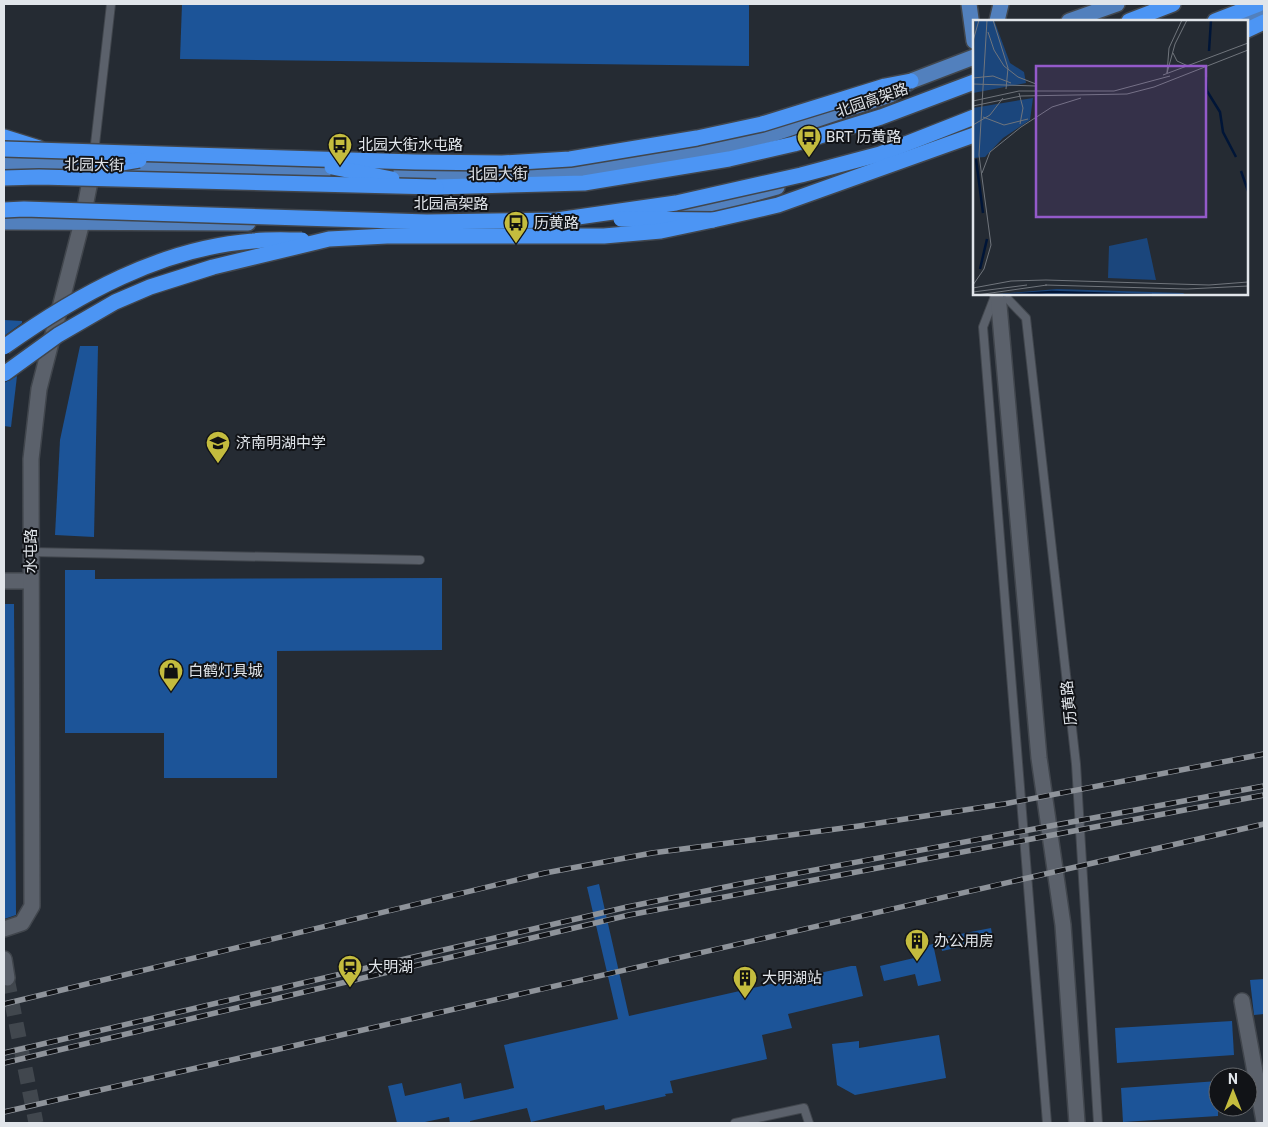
<svg xmlns="http://www.w3.org/2000/svg" width="1268" height="1127" font-family="Roboto,'Noto Sans SC',sans-serif">
	<style>
		.building { fill: #1c5498 }
		.lines { fill: none; stroke-linecap: round; stroke-linejoin: round }
		.secondary-tunnel { stroke: #41474e; stroke-width: 15; stroke-dasharray: 15 8; stroke-linecap: butt }
		.lane-casing { stroke: #41464d; stroke-width: 10 }
		.street-casing { stroke: #41464d; stroke-width: 18 }
		.secondary-casing { stroke: #41464d; stroke-width: 18 }
		.primary-casing { stroke: #41464d; stroke-width: 18 }
		.highway-casing { stroke: #41464d; stroke-width: 18 }
		.lane { stroke: #5b616b; stroke-width: 8 }
		.street { stroke: #5b616b; stroke-width: 15 }
		.secondary { stroke: #5b616b; stroke-width: 15 }
		.primary { stroke: #5280bd; stroke-width: 15 }
		.highway { stroke: #4c95f4; stroke-width: 15 }
		.rail-casing { stroke: #8e939a; stroke-width: 5.5 }
		.rail { stroke: #111317; stroke-width: 4; stroke-dasharray: 11; stroke-linecap: butt }
		.highway-bridge-casing { stroke: #41464d; stroke-width: 18; stroke-linecap: butt }
		.highway-bridge { stroke: #4c95f4; stroke-width: 15 }
		.labels { text-anchor: middle; stroke-width: 4; stroke-linejoin: round; paint-order: stroke }
		.street-label { font-size: 15px; fill: #e1e5ea; stroke: #111317 }
		.poi-label { font-size: 15px; fill: #e1e5ea; stroke: #111317; text-anchor: start }
		.inset-river { fill: none; stroke: #001537; stroke-width: 2.5 }
		.inset-road { fill: none; stroke: #70757c; stroke-width: 1 }
		.view { fill: #945aca; fill-opacity: 0.15; stroke: #945aca; stroke-width: 2.5 }
		.inset-edge { fill: none; stroke: #e1e5ea; stroke-width: 2.5 }
	</style>
	<rect width="100%" height="100%" fill="#252b33"/>
	<g class="building">
		<path d="M182,4H749V66L180,59Z"/>
		<path d="M4,320L22,321V323L4,336Z"/>
		<path d="M80,346H98L94,537L55,535L60,440Z"/>
		<path d="M17,376L11,427L4,426V383Z"/>
		<path d="M65,570H95V579L442,578V650L277,651V778H164V733H65Z"/>
		<path d="M4,604H14L16,915L4,919Z"/>
		<path d="M599,884L629,1016L851,966H856L863,996L788,1014L792,1028L762,1035L767,1059L670,1081L673,1093L665,1094L666,1096L605,1110L604,1105L531,1122L527,1108L470,1121V1123H450L449,1117L420,1123H397L388,1086L402,1083L405,1096L461,1083L464,1099L514,1088L504,1045L618,1019L587,887Z"/>
		<path d="M991,928L993,940L942,951L940,938Z"/>
		<path d="M933,944L941,981L918,986L915,974L884,981L880,966L914,958L911,949Z"/>
		<path d="M1264,979V1014L1254,1015L1250,980Z"/>
		<path d="M1232,1021L1234,1055L1117,1063L1115,1028Z"/>
		<path d="M939,1035L946,1078L855,1095L837,1085L832,1044L859,1041V1048Z"/>
		<path d="M1218,1081V1116L1123,1122L1121,1088Z"/>
	</g>
	<g class="lines">
		<path class="secondary-tunnel" d="M7,978L36,1123"/>
		<defs>
			<g id="lane">
				<path d="M94,153L111,4"/>
				<path d="M1003,294L1026,318L1076,764L1098,1123"/>
				<path d="M995,296L983,327L1047,1123"/>
				<path d="M31,552L420,560"/>
				<path d="M735,1123L804,1108L809,1123"/>
			</g>
			<g id="street">
				<path d="M4,581H30"/>
				<path d="M1242,1001L1264,1121"/>
			</g>
			<g id="secondary">
				<path d="M998,294L1039,758L1063,925L1077,1123"/>
				<path d="M4,929L22,923L32,906L31,459L39,389L82,222L93,166"/>
				<path d="M4,959L7,978"/>
			</g>
			<g id="primary">
				<path d="M969,4L974,41"/>
				<path d="M997,21L1001,4"/>
				<path d="M1069,21L1117,4"/>
				<path d="M1241,21L1264,12"/>
				<path d="M4,164H92"/>
				<path d="M122,166L349,174"/>
				<path d="M377,175H507L577,171L724,146L773,134L890,95L911,81L974,57"/>
				<path d="M675,209L724,202L777,187"/>
				<path d="M4,222L248,223"/>
			</g>
			<g id="highway">
				<path d="M1129,21L1173,4"/>
				<path d="M1215,21L1259,4"/>
				<path d="M1247,30L1264,22"/>
				<path d="M4,137L39,148"/>
				<path d="M436,187L584,183L729,159L794,144L881,117L974,82"/>
			</g>
		</defs>
		<use href="#lane" class="lane-casing"/>
		<use href="#street" class="street-casing"/>
		<use href="#secondary" class="secondary-casing"/>
		<use href="#primary" class="primary-casing"/>
		<use href="#highway" class="highway-casing"/>
		<use href="#lane" class="lane"/>
		<use href="#street" class="street"/>
		<use href="#secondary" class="secondary"/>
		<use href="#primary" class="primary"/>
		<use href="#highway" class="highway"/>
		<defs>
			<g id="rail">
				<path d="M4,1004L545,873L652,853L859,826L1004,804L1264,754"/>
				<path d="M4,1053L627,907L745,883L1264,786"/>
				<path d="M4,1063L629,915L1264,795"/>
				<path d="M4,1112L1264,824"/>
			</g>
		</defs>
		<use href="#rail" class="rail-casing"/>
		<use href="#rail" class="rail"/>
		<defs>
			<g id="highway-bridge">
				<path d="M4,149L415,162L502,163L570,159L697,138L762,124L885,86L911,81"/>
				<path d="M332,167L392,179"/>
				<path d="M75,171L139,160"/>
				<path d="M4,178L39,177L436,187"/>
				<path d="M4,210L24,209L427,222L557,220L676,203L801,175L880,154L974,117"/>
				<path d="M621,219L713,220L778,205L974,135"/>
				<path d="M4,347C77,295 161,248 253,241C269,239 286,240 302,240"/>
				<path d="M4,374L58,335L115,302L150,287L213,267L329,239L387,236H604L661,231L713,220"/>
			</g>
		</defs>
		<use href="#highway-bridge" class="highway-bridge-casing"/>
		<use href="#highway-bridge" class="highway-bridge"/>
	</g>
	<defs>
		<symbol id="bus-pin" viewBox="-11 -11 22 30"><path d="M0 17L-7.5 6A9.5 9.5 0 1 1 7.5 6Z" fill="#c4bc3e" stroke="#111317"/><path d="M-5-6H5V4H4V6H2V4H-2V6H-4V4H-5ZM-3.5-4V0h7V-4ZM-3.5 1.2v1.5H-2V1.2ZM2 1.2v1.5H3.5V1.2Z" fill="#111"/></symbol>
		<symbol id="school-pin" viewBox="-11 -11 22 30"><path d="M0 17L-7.5 6A9.5 9.5 0 1 1 7.5 6Z" fill="#c4bc3e" stroke="#111317"/><path d="M0-5L7-2L0 1L-7-2ZM-4 1L0 2.5L4 1V4Q0 6-4 4Z" fill="#111"/></symbol>
		<symbol id="shop-pin" viewBox="-11 -11 22 30"><path d="M0 17L-7.5 6A9.5 9.5 0 1 1 7.5 6Z" fill="#c4bc3e" stroke="#111317"/><path d="M-5-2.5h2.3a2.7 3.5 0 0 1 5.4 0H5L5.5 6h-11ZM-1.5-2.5h3a1.5 2.3 0 0 0-3 0Z" fill="#111"/></symbol>
		<symbol id="building-pin" viewBox="-11 -11 22 30"><path d="M0 17L-7.5 6A9.5 9.5 0 1 1 7.5 6Z" fill="#c4bc3e" stroke="#111317"/><path d="M-4-6H4V6H1V3H-1V6H-4ZM-2.5-4.3h1.7v1.8h-1.7ZM.8-4.3h1.7v1.8H.8ZM-2.5-1h1.7V.8h-1.7ZM.8-1h1.7V.8H.8Z" fill="#111"/></symbol>
		<symbol id="station-pin" viewBox="-11 -11 22 30"><path d="M0 17L-7.5 6A9.5 9.5 0 1 1 7.5 6Z" fill="#c4bc3e" stroke="#111317"/><path d="M-3-6H3Q5-6 5-4V2Q5 4 3 4L4.5 6H3L1.5 4h-3L-3 6H-4.5L-3 4Q-5 4-5 2V-4Q-5-6-3-6ZM-3.5-4v3h7v-3ZM-3.5 1v1.5H-2V1ZM2 1v1.5H3.5V1Z" fill="#111"/></symbol>
	</defs>
	<g fill-rule="evenodd">
		<use href="#bus-pin" x="795" y="123" width="28" height="38"/>
		<use href="#bus-pin" x="326" y="131" width="28" height="38"/>
		<use href="#bus-pin" x="502" y="209" width="28" height="38"/>
		<use href="#school-pin" x="204" y="429" width="28" height="38"/>
		<use href="#shop-pin" x="157" y="657" width="28" height="38"/>
		<use href="#building-pin" x="903" y="927" width="28" height="38"/>
		<use href="#station-pin" x="336" y="953" width="28" height="38"/>
		<use href="#building-pin" x="731" y="964" width="28" height="38"/>
	</g>
	<g class="labels">
		<g class="street-label">
			<text transform="translate(872 100) rotate(-19)" y="5">北园高架路</text>
			<text transform="translate(94 165) rotate(1)" y="5">北园大街</text>
			<text transform="translate(498 174) rotate(-1)" y="5">北园大街</text>
			<text x="451" y="209">北园高架路</text>
			<text transform="translate(31 551) rotate(-90)" y="5">水屯路</text>
			<text transform="translate(1069 703) rotate(-96)" y="5">历黄路</text>
		</g>
		<g class="poi-label">
			<text x="826" y="142">BRT 历黄路</text>
			<text x="358" y="150">北园大街水屯路</text>
			<text x="534" y="228">历黄路</text>
			<text x="236" y="448">济南明湖中学</text>
			<text x="188" y="676">白鹤灯具城</text>
			<text x="934" y="946">办公用房</text>
			<text x="368" y="972">大明湖</text>
			<text x="762" y="983">大明湖站</text>
		</g>
	</g>
	<g transform="translate(973 20)">
		<rect width="275" height="275" fill="#252b33"/>
		<path d="M2,0H21L37,43L51,52L53,63L0,73ZM60,78L57,100L30,118L12,137L0,138V88ZM174,218L183,260L135,258L136,226ZM84,269L210,273L213,275H14Z" fill="#1b467c"/>
		<path class="inset-river" d="M236,31L238,0M233,57L234,71L247,92L250,112L263,137M3,139L10,193M268,151L275,171M7,249L14,219M30,275L79,272L179,275"/>
		<path class="inset-road" d="M20,0L35,48L33,69M15,12L21,30L31,46L45,57L63,64M0,21L6,0M200,33L204,41L215,46M194,53L202,24L214,0M194,53L196,28L209,0M190,55L275,23M0,58L20,56L38,63M0,64L63,66M46,73L50,88L47,104M0,81L46,71H141L197,56M0,86L48,76L154,74L181,67L275,30M10,97L31,105L55,99M0,105L17,95L30,78M9,153L17,132L48,107L79,87L108,78M0,265L11,249L18,225L6,135L14,0M72,265L214,269L275,266M0,268L38,261L73,260L236,265L275,262M0,272L54,265M4,275L74,265"/>
		<path class="view" d="M63,46H233V197H63Z"/>
		<rect width="275" height="275" class="inset-edge"/>
	</g>
	<rect width="1268" height="1127" fill="none" stroke="#e1e5ea" stroke-width="10"/>
	<g transform="translate(1233 1092)"><circle r="24" fill="#111317" stroke="#64676b"/>
	<path d="M0-4L9 19L0 12L-9 19Z" fill="#c4bc3e"/>
	<text y="-8" font-size="14" font-weight="bold" text-anchor="middle" fill="#e1e5ea">N</text>
	</g>
</svg>
